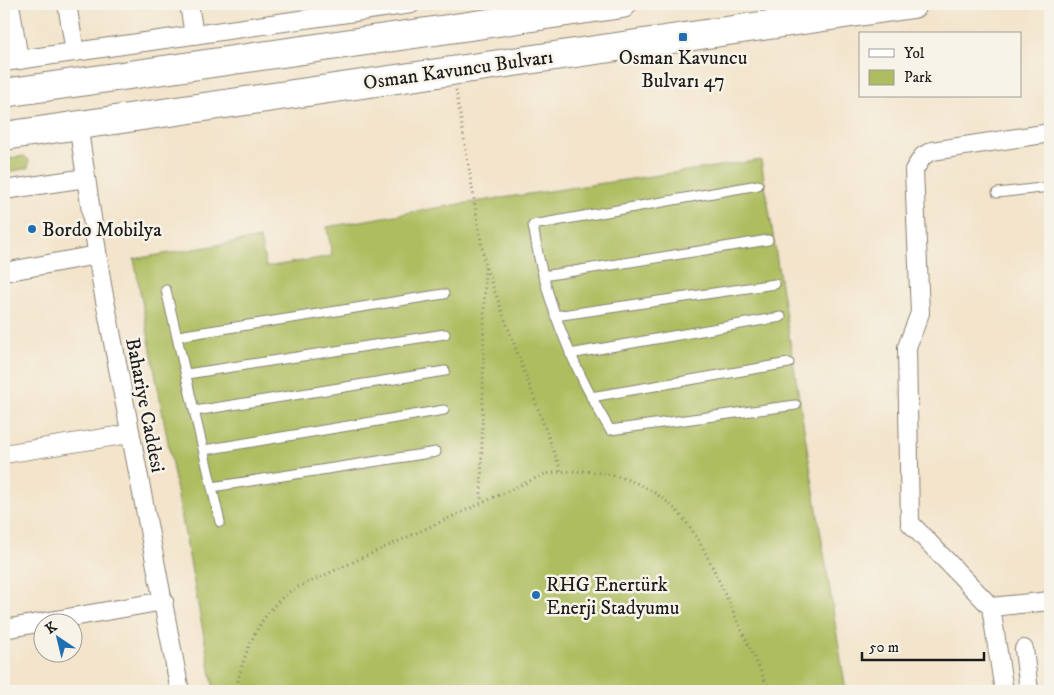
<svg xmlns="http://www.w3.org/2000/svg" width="1054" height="695" font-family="'IM FELL DW Pica',serif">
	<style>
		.green { fill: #adbd5f; stroke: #646c3e }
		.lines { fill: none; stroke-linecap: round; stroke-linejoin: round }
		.service-casing { stroke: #888074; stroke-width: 11 }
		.minor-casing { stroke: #888074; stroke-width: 20 }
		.trunk-casing { stroke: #888074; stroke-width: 30 }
		.path { stroke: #888074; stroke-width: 3; stroke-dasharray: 1 4; stroke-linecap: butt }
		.service { stroke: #fff; stroke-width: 9 }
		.minor { stroke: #fff; stroke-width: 18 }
		.trunk { stroke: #fff; stroke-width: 28 }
		.poi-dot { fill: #1f6fb2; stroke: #f7f3e8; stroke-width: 2 }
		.labels { text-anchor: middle; stroke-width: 5; stroke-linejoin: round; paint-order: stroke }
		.poi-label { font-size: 20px; fill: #1c1c1c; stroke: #f7f3e8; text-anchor: start }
		.street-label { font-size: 20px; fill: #1c1c1c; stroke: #f7f3e8 }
	</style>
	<rect width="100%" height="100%" fill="#f7f3e8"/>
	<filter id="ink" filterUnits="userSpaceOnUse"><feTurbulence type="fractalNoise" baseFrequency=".02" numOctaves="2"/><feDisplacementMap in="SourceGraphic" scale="10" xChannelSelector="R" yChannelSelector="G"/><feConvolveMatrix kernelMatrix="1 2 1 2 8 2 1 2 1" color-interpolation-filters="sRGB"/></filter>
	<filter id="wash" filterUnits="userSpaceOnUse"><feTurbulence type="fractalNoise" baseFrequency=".0096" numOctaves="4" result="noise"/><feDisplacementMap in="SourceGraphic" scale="20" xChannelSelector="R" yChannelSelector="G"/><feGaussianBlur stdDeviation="1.12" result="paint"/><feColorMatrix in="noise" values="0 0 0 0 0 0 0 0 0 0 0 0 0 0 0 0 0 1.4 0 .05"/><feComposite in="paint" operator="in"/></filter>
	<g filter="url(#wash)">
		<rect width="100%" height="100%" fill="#f3e4cb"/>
		<g class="green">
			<path d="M24,156L29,160L28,168L4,173V159Z"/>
			<path d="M761,160L846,691H214L134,259L260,238L266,267L332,256L327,227L447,206Z"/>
		</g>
	</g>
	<g filter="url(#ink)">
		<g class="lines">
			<defs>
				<g id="service">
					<path d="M758,185L533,225C536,241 538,258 543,274C557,330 581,381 610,430L796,405"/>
					<path d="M997,193L1050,187"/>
					<path d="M543,276L768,240"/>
					<path d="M166,290L220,522"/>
					<path d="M555,316L775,284"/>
					<path d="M178,336L444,294"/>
					<path d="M570,354L781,317"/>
					<path d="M187,374L445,334"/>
					<path d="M591,397L789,363"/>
					<path d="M195,411L445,371"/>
					<path d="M204,450L444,410"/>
					<path d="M212,487L436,452"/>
				</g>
				<g id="minor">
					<path d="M10,4L19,60"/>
					<path d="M67,4L75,52"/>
					<path d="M189,4L194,35"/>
					<path d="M4,62L411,4"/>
					<path d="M78,124L102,285L180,691"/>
					<path d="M4,190L86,178"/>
					<path d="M4,272L97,255"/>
					<path d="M4,454L129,434"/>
					<path d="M991,607L1050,601"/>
					<path d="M4,629L164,601"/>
					<path d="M1024,649L1029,691"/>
					<path d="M1004,691L991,607L910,523L907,347L920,313L914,170L923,156L932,151L1050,133"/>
				</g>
				<g id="trunk">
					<path d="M4,93L622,4"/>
					<path d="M4,136L913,4"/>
				</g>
			</defs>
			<use href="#service" class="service-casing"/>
			<use href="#minor" class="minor-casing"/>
			<use href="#trunk" class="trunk-casing"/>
			<g class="path">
				<path d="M456,90L485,265L481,502"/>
				<path d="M486,268L561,471"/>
				<path d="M236,691C243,653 259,613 292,590L545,474C595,465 649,477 683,518C702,542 714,570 727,598C741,629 755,660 770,691"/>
			</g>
			<use href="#service" class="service"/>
			<use href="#minor" class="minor"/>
			<use href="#trunk" class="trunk"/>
		</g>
	</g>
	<g class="poi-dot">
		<rect x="678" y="32" width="10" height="10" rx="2.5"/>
		<circle cx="32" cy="229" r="5"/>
		<circle cx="536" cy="595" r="5"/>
	</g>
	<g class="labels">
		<g class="poi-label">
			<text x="683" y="64" text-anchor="middle">Osman Kavuncu<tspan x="683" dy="23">Bulvarı 47</tspan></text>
			<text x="42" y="236">Bordo Mobilya</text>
			<text x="546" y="591">RHG Enertürk<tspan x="546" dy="23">Enerji Stadyumu</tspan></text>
		</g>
		<g class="street-label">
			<text transform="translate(458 69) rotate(-8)" y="7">Osman Kavuncu Bulvarı</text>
			<text transform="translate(146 405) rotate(79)" y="7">Bahariye Caddesi</text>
		</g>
	</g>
	<rect width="1054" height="695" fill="none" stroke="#f7f3e8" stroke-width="20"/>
	<rect x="859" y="32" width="162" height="65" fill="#f7f3e8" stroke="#9f9d96"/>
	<rect x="869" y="49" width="25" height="8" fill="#ffffff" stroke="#9f9d96"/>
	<text x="904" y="58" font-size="15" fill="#1c1c1c">Yol</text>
	<rect x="869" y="70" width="25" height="15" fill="#adbd5f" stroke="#9f9d96"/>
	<text x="904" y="82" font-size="15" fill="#1c1c1c">Park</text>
	<g transform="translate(58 638) rotate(325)"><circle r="24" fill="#f7f3e8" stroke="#9f9d96"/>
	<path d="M0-4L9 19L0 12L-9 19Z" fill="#1f6fb2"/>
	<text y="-8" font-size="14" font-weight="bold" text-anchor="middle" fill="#1c1c1c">K</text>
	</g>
	<path d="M862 652v8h122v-8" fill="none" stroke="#1c1c1c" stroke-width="2.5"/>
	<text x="869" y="652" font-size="15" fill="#1c1c1c" stroke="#f7f3e8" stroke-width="4" paint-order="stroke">50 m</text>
</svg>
